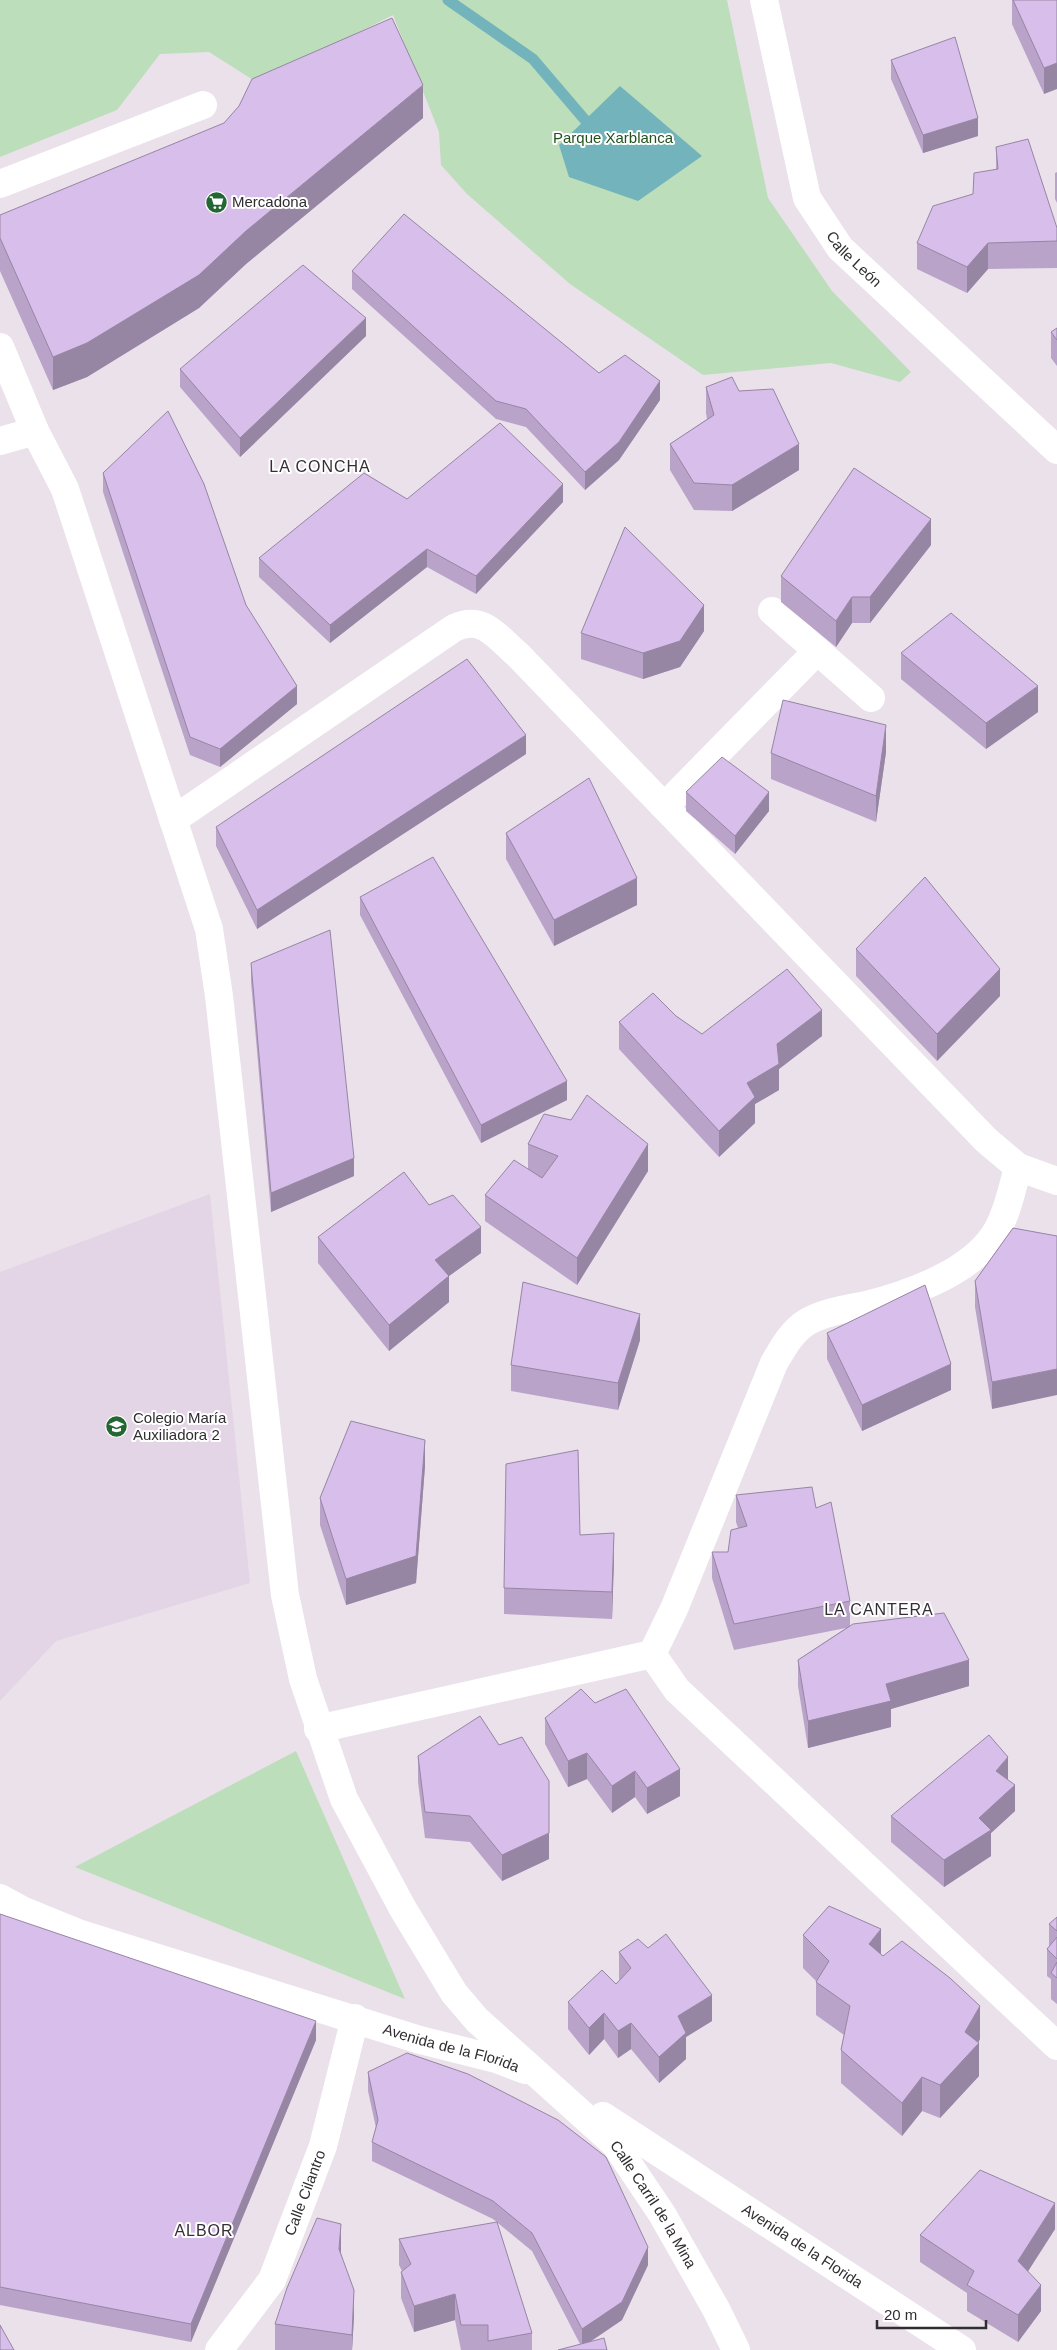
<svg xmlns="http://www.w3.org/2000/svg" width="1057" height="2350" font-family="Helvetica,sans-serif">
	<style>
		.built { fill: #e3d5e5 }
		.green { fill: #bddeba }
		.water { fill: #73b3bb }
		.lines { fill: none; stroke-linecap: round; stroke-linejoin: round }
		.stream { stroke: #73b3bb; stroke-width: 11 }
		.minor { stroke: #fff; stroke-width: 28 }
		.wall { fill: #baa3c9 }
		.shaded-wall { fill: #9785a4 }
		.building { fill: #d8beea; stroke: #9785a4 }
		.labels { text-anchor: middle; stroke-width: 4; stroke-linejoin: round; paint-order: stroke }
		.park-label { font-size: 15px; fill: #22521e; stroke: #fff }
		.poi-label { font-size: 15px; fill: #312e32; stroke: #fff; text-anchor: start }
		.street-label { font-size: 15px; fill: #312e32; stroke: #fff }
		.neighbourhood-label { font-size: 16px; letter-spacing: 1px; fill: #342e35; stroke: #fff }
	</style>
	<rect width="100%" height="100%" fill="#eae1eb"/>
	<path class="built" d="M210,1194L250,1583L56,1641L0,1701V1272Z"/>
	<g class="green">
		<path d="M0,0H727L768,198L832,291L911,372L900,382L831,363L703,375L570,284L467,194L441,165L439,132L393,15L258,83L209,52L160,54L117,110L0,157Z"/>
		<path d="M296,1751L405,1999L75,1867Z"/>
	</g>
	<path class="water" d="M620,86L702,156L638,201L569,177L559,145Z"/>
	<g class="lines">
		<path class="stream" d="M448,0L533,59L585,120"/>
		<g class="minor">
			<path id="s1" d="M764,0L807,198L840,248L1057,450"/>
			<path d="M0,184L203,105"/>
			<path id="s2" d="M0,347L35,431L65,489L209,929L219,996L285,1595L303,1679L344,1799L403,1909L454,1993L477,2020L615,2144L662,2214L716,2309L736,2350"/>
			<path d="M0,441L35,431"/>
			<path d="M772,611L871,698"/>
			<path d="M665,806L817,651"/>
			<path d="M173,820L454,628C483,614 497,637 518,655L986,1140L1018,1167L1057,1181"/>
			<path d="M652,1654L674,1609L774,1363C783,1348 792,1331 807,1322C825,1312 846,1309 866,1305C907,1295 962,1275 989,1242C1005,1224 1012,1190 1018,1167"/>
			<path d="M318,1729L652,1654L677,1690L1057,2046"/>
			<path id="s3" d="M0,1898L24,1911L78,1933L420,2040L496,2059L525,2070"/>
			<path id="s4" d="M603,2116L962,2350"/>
			<path id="s5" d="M219,2350L272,2280L323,2146L355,2018"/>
		</g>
	</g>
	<g class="wall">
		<path d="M1012,0H1057L1044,94L1012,24Z"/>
		<path d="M891,60L978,136L923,153L891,79Z"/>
		<path d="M423,118L246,264L199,308L87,377L53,390L0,271V215Z"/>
		<path d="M996,147L1057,228V268L988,269L967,293L917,269V243L973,194L996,169Z"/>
		<path d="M1057,172V203L1055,199V173Z"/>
		<path d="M352,271L660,400L619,460L585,490L526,427L496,419L352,289Z"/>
		<path d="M1057,328V366L1051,358V332Z"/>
		<path d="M366,336L240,457L180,387V369Z"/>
		<path d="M706,387L739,391L799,470L732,511L694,510L670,470V444L707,419L706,413Z"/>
		<path d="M103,473L246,605L297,704L220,767L190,755L103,492Z"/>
		<path d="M407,499L563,502L476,594L427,567L330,643L259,577V558Z"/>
		<path d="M931,545L870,623H852L836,647L781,602V576Z"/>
		<path d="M704,631L680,667L643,679L581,659V633Z"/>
		<path d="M901,653L1038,712L986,749L901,679Z"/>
		<path d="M886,752L876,822L771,779V753Z"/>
		<path d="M526,754L257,929L216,846V827Z"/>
		<path d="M686,792L769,811L735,854L686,811Z"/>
		<path d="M506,833L637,905L554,946L506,859Z"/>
		<path d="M360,897L567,1100L481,1143L360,915Z"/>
		<path d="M856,949L1000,996L937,1061L856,976Z"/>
		<path d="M251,963L354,1176L271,1212L251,982Z"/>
		<path d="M676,1016L702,1034L822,1036L779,1069V1090L755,1104V1123L719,1157L619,1049V1022Z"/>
		<path d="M528,1144L648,1171L577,1285L485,1221V1195L528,1169Z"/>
		<path d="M429,1205L481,1253L449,1276V1302L389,1351L318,1263V1237Z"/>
		<path d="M1013,1228L992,1409L975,1307V1281Z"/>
		<path d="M827,1333L951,1390L862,1431L827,1359Z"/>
		<path d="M640,1340L618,1410L511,1391V1365Z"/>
		<path d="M425,1466L416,1583L346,1605L320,1525V1498Z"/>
		<path d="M736,1495L816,1508L850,1601V1626L969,1686L891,1709V1727L808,1748L798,1686V1660L846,1628L734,1650L712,1578V1552H728L738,1528L736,1522Z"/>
		<path d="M614,1559L612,1619L504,1614V1588Z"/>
		<path d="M545,1718L680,1796L647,1814L635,1797L612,1813L587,1779L568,1787L545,1744Z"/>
		<path d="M418,1756L549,1859L502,1881L470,1842L425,1838L418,1782Z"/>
		<path d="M1008,1780L1015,1811L991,1833V1856L944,1887L891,1842V1816Z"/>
		<path d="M0,1914L316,2040L191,2342L0,2305Z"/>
		<path d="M1057,1917V2004L1051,1999V1979L1047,1976V1949L1049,1947V1924Z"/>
		<path d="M803,1935L881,1954L980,2039L978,2043L979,2076L940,2118L922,2111L902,2136L841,2083V2050L844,2035L816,2015V1981L803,1968Z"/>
		<path d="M619,1952L712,2021L686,2037V2059L659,2083L631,2049L618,2058L604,2039L589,2055L568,2029V2002L616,1984L620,1980L619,1979Z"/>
		<path d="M368,2072L648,2265L622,2320L590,2342L580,2344L532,2251L493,2219L372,2161V2142L376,2128L368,2091Z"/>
		<path d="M1055,2229L1028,2271L1041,2311L1018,2342L967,2311V2293L920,2262V2235Z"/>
		<path d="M399,2239L532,2333V2350H461L455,2320L414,2332L401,2298V2272L402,2271L399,2265Z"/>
		<path d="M341,2253L354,2316L352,2350H275V2324Z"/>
	</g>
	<g class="shaded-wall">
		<path d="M1057,63V89L1044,94V68Z"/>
		<path d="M423,85V118L246,264L199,308L87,377L53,390V357L246,231Z"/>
		<path d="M978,118V136L923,153V135Z"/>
		<path d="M988,243V269L967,293V267Z"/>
		<path d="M366,318V336L240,457V438Z"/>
		<path d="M660,381V400L619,460L585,490V472Z"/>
		<path d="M799,444V470L732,511V485Z"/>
		<path d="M563,484V502L476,594V576Z"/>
		<path d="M931,519V545L870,623V597Z"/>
		<path d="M427,549V567L330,643V625Z"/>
		<path d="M852,597V623L836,647V621Z"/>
		<path d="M704,605V631L680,667L643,679V653Z"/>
		<path d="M297,686V704L220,767V749Z"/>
		<path d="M1038,686V712L986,749V723Z"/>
		<path d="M886,725V752L876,822V796Z"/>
		<path d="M526,735V754L257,929V910Z"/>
		<path d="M769,792V811L735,854V836Z"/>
		<path d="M637,878V905L554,946V920Z"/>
		<path d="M1000,969V996L937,1061V1034Z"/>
		<path d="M822,1010V1036L779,1069V1090L755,1104V1123L719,1157V1131L747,1083L777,1044Z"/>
		<path d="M567,1081V1100L481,1143V1125Z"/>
		<path d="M648,1144V1171L577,1285V1258Z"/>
		<path d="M354,1158V1176L271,1212V1193Z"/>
		<path d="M481,1227V1253L449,1276V1302L389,1351V1325L435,1260Z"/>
		<path d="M640,1314V1340L618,1410V1383Z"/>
		<path d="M951,1364V1390L862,1431V1405Z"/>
		<path d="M1057,1369V1395L992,1409V1382Z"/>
		<path d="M425,1440V1466L416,1583L346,1605V1579Z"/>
		<path d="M614,1533V1559L612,1619V1592Z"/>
		<path d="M969,1660V1686L891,1709V1727L808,1748V1721L886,1684Z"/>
		<path d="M587,1753V1779L568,1787V1761Z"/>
		<path d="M1008,1757V1784L996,1771Z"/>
		<path d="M680,1769V1796L647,1814V1788Z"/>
		<path d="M635,1771V1797L612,1813V1786Z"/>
		<path d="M1015,1785V1811L991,1833V1856L944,1887V1860L979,1818Z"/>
		<path d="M549,1833V1859L502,1881V1855Z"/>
		<path d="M881,1929V1962L869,1944Z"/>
		<path d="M712,1995V2021L686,2037V2059L659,2083V2057L678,2016Z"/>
		<path d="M980,2006V2039L976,2046L979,2043V2076L940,2118V2085L965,2032Z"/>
		<path d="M604,2013V2039L589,2055V2028Z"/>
		<path d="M316,2021V2040L191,2342V2324Z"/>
		<path d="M631,2023V2049L618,2058V2031Z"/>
		<path d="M922,2077V2111L902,2136V2103Z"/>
		<path d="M1055,2203V2229L1018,2287V2261Z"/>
		<path d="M341,2224V2250L339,2276V2249Z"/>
		<path d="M648,2247V2265L622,2320L582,2347V2329Z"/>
		<path d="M1041,2285V2311L1018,2342V2315Z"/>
		<path d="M354,2290V2316L352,2350V2335Z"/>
		<path d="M455,2294V2320L414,2332V2306Z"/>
	</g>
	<g class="building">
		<path d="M1013,0H1057V63L1044,68Z"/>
		<path d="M392,18L423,85L246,231L199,275L87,343L53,357L0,238V215L224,123L239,106L252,79Z"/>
		<path d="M955,37L978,118L923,135L891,60Z"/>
		<path d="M1028,139L1057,228V241L988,243L967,267L917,243L933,206L973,194L974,173L998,169L996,147Z"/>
		<path d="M404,214L599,373L625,355L660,381L619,442L585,472L526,409L496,401L352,271Z"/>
		<path d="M303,265L366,318L240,438L180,369Z"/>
		<path d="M1057,328V340L1051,332Z"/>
		<path d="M732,377L739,391L773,389L799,444L732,485L694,483L670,444L714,415L706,387Z"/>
		<path d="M168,411L204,484L246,605L297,686L220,749L190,737L103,473Z"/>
		<path d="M500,423L563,484L476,576L427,549L330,625L259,558L364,473L407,499Z"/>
		<path d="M854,468L931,519L870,597H852L836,621L781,576Z"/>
		<path d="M625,527L704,605L680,641L643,653L581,633Z"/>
		<path d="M951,613L1038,686L986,723L901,653Z"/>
		<path d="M467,659L526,735L257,910L216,827Z"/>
		<path d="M783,700L886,725L876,796L771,753Z"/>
		<path d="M722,757L769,792L735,836L686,792Z"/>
		<path d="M589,778L637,878L554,920L506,833Z"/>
		<path d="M433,857L567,1081L481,1125L360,897Z"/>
		<path d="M925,877L1000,969L937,1034L856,949Z"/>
		<path d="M330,930L354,1158L271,1193L251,963Z"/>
		<path d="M787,969L822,1010L777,1044L779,1064L747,1083L755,1097L719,1131L619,1022L653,993L676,1016L702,1034Z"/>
		<path d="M587,1095L648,1144L577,1258L485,1195L514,1160L542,1178L558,1156L528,1144L544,1114L571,1120Z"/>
		<path d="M404,1172L429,1205L453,1195L481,1227L435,1260L449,1276L389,1325L318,1237Z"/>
		<path d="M1013,1228L1057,1236V1369L992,1382L975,1281Z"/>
		<path d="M523,1282L640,1314L618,1383L511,1365Z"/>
		<path d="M925,1285L951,1364L862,1405L827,1333Z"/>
		<path d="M351,1421L425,1440L416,1556L346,1579L320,1498Z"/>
		<path d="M578,1450L580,1535L614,1533L612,1592L504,1588L506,1464Z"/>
		<path d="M812,1487L816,1508L831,1502L850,1601L734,1624L712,1552H728L731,1530L747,1526L736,1495Z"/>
		<path d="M944,1613L969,1660L886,1684L891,1701L808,1721L798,1660L853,1624Z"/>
		<path d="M581,1689L595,1703L626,1689L680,1769L647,1788L635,1771L612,1786L587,1753L568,1761L545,1718Z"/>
		<path d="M480,1716L499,1745L522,1737L549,1781V1833L502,1855L470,1816L425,1812L418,1756Z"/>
		<path d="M989,1735L1008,1757L996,1771L1015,1785L979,1818L991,1830L944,1860L891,1816Z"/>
		<path d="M829,1906L881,1929L869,1944L883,1956L902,1941L950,1978L980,2006L965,2032L979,2043L940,2085L922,2077L902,2103L841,2050L850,2006L816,1982L829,1961L803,1935Z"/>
		<path d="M0,1914L316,2021L191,2324L0,2287Z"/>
		<path d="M1057,1917V1931L1049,1924Z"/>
		<path d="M666,1934L712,1995L678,2016L686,2033L659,2057L631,2023L618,2031L604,2013L589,2028L568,2002L602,1970L616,1984L631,1968L619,1952L638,1939L648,1948Z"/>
		<path d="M1057,1937V1959L1047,1949Z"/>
		<path d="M1057,1962V1978L1051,1973Z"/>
		<path d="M407,2053L468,2074L558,2120L606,2157L648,2247L622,2302L582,2329L532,2233L493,2201L372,2142L378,2120L368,2072Z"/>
		<path d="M980,2170L1055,2203L1018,2261L1041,2285L1018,2315L967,2285L974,2271L920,2235Z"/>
		<path d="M317,2218L341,2224L339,2249L354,2290L352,2335L275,2324L287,2288Z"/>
		<path d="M497,2222L532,2333L488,2341V2325H461L455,2294L414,2306L401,2272L411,2264L399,2239Z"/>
		<path d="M0,2325L14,2350H0Z"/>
		<path d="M604,2338L607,2350H558Z"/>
	</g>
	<defs>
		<symbol id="supermarket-disc" viewBox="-11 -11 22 22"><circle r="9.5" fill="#236732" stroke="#fff"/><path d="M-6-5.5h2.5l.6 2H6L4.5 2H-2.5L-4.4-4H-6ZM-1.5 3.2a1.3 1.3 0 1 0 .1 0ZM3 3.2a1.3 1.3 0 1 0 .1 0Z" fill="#fff"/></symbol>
		<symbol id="school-disc" viewBox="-11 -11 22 22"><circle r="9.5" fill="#236732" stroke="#fff"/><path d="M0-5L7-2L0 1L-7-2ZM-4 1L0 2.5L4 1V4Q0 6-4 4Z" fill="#fff"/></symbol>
	</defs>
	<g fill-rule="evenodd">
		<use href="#supermarket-disc" x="204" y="190" width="25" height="25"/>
		<use href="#school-disc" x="104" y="1414" width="25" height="25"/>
	</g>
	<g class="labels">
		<g class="park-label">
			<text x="613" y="143">Parque Xarblanca</text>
		</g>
		<g class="poi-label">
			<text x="232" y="207">Mercadona</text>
			<text x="133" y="1423">Colegio María<tspan x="133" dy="17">Auxiliadora 2</tspan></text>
		</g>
		<g class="street-label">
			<text dy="5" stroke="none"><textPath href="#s1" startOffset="280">Calle León</textPath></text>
			<text dy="5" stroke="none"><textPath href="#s3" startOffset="476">Avenida de la Florida</textPath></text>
			<text dy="5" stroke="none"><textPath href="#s5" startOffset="181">Calle Cilantro</textPath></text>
			<text dy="5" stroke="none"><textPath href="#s2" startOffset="2018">Calle Carril de la Mina</textPath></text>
			<text dy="5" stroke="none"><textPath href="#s4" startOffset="238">Avenida de la Florida</textPath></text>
		</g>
		<g class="neighbourhood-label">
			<text x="320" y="472">LA CONCHA</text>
			<text x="879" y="1615">LA CANTERA</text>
			<text x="204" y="2236">ALBOR</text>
		</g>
	</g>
	<path d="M877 2320v8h109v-8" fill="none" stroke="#312e32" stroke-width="2.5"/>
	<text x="884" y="2320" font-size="15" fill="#312e32" stroke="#ffffff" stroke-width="4" paint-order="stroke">20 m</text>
</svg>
